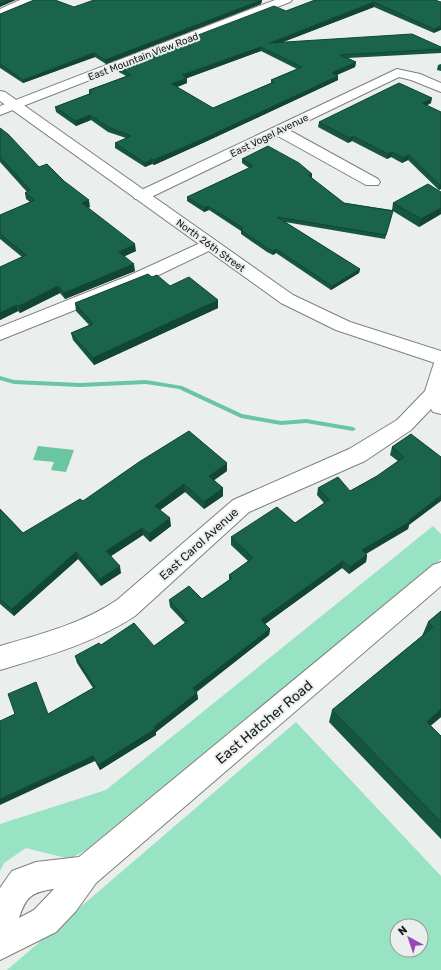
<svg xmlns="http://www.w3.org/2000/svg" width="441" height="970" font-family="Rubik,sans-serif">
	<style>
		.green { fill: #97e3c3; fill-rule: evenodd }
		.water { fill: #6ac5a1 }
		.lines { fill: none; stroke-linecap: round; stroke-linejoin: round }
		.stream { fill: #6ac5a1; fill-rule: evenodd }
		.minor-casing { stroke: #7d807e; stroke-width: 2 }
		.tertiary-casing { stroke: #7d807e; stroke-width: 2 }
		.minor { fill: #fff; fill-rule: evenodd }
		.tertiary { fill: #fff; fill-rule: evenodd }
		.wall { fill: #165640; fill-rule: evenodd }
		.shaded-wall { fill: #124634 }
		.building { fill: #1a644b; stroke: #124634; fill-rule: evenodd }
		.labels { text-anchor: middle; stroke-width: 4; stroke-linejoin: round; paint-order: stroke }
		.far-street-label { font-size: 10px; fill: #191a1a; stroke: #eaeeec }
		.street-label { font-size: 12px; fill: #191a1a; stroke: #eaeeec }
		.near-street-label { font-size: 14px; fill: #191a1a; stroke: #eaeeec }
	</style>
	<rect width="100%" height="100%" fill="#eaeeec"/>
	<g class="green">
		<path d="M433,526L441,534V559L87,849L70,859L26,848L4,863L0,871V824L106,790Z"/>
		<path d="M296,722L441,876V970H7ZM397,926H421V950H397Z"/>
	</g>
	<path class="water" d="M38,446L74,450L66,472L51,470L54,462L33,460Z"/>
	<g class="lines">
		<path class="stream" d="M0,376L14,380L80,383L146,380L182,386L242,414L281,421L306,419L353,427L356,429L353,431L306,423L281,425L241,418L179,389L146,384L80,387L14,384L0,380Z"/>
		<defs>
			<g id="minor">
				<path d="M20,0H36L34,2L0,18V9Z"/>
				<path d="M275,0H292L290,2L0,115V106Z"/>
				<path d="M430,0H441V6L432,2Z"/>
				<path d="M397,69L420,74L441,83V92L411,80L399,77L289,130L378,179L380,182L378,185H366L278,136L147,199H135L133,196L135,193Z"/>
				<path d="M209,239L215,240L217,244L215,248L140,284L0,340V327L128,276Z"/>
				<path d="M441,361V414L433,412L431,409L411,430L365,461L249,512L135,616C94,643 47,656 0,670V646C41,634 81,624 117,600L233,500L349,449L397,420L425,391L434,363Z"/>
				<path d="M441,562V586L96,883L76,911L56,932L0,960V888L9,875L12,871L36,862L79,857L433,565ZM54,889L34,910L19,918C26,896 32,892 54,889Z"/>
			</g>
			<path id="tertiary" d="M0,91L5,92L293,295L350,322L441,351V365L336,330L281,303L0,101Z"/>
		</defs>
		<use href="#minor" class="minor-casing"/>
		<use href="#tertiary" class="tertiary-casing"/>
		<use href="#minor" class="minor"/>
		<use href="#tertiary" class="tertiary"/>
	</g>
	<g class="wall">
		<path d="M262,0L261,4L106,64L95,57L23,83L0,68V14L74,7Z"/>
		<path d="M315,0L441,2L434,33L374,7L283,42L441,47V53L348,58L356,62L355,67L337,75L338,80L205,142L154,165L152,164L145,167L115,148V143L126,138L108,132L91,120L76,126L56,112L55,107L89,94V90L126,76L117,71V66L286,11ZM261,51L297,69L271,80V83L213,108L177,87L187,83V78Z"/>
		<path d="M441,64V71L437,70L438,65Z"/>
		<path d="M431,103L427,105L441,189L439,190L408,160L402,163L391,157L387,159L352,141L348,143L318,127L319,122Z"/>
		<path d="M0,128L39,167L64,181L90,207L87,208L136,251L124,256L135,271L65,299L60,293L20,313L18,311L0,320V267L22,257L0,239V215L30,202L26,199L25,193L27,192L0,162Z"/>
		<path d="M242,159L312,178H311L344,203L392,210L393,203L441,192V214L419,227L393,211L385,239L285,222L360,269L359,273L331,290L276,253L273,255L267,252L241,234V231L209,210L204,212L187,201V197L249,168L242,163Z"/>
		<path d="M152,277L218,308L94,365L73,340L71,333L89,325L76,311L75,303Z"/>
		<path d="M411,434L409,525L408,529L366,554L367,555L366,562L349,574L342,568L265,624L270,629L269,635L196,692L197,693L198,699L156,732V735L100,770L95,761L48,714L93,688L77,663L75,656L101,645L154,646L185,623L170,607L169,600L202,599L229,580V575L248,561L231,545V537L295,523L324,503L317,495L318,488L350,491L377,476L398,461L390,455L392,447Z"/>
		<path d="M227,471L213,480L223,488V496L204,509L185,492L160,510L171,526L150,542L143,535L111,556L121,573L101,586L78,559L14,616L0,604V509L23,533L83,501Z"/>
		<path d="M441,611V717L430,726L441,736V839L329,722L332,710L422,636L428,622Z"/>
	</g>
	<g class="shaded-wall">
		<path d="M8,0H16L0,7V3Z"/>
		<path d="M262,0L261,4L106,64L105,60Z"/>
		<path d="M374,2V7L270,47V43Z"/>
		<path d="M441,26V30L434,33V29Z"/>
		<path d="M261,47V51L182,80V75Z"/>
		<path d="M94,53L95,57L23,83V80Z"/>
		<path d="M356,62L355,67L332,77V73Z"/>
		<path d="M338,76V80L205,142L154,165V160Z"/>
		<path d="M187,78V83L172,89V84Z"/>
		<path d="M432,98L431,103L422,108V103Z"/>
		<path d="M90,115L91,120L76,126L75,121Z"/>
		<path d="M353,136L352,141L348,143L349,138Z"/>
		<path d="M392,152L391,157L387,159L388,154Z"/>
		<path d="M409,155L408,160L402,163L403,158Z"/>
		<path d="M152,159V164L145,167V163Z"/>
		<path d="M312,174V178L307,179L308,175Z"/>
		<path d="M440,185H441V189L439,190Z"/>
		<path d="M89,200L90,207L82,210V203Z"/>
		<path d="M208,206L209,210L204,212V208Z"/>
		<path d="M441,208V214L419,227L421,219Z"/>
		<path d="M135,244L136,251L119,259V252Z"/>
		<path d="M276,249V253L273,255V251Z"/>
		<path d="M134,264L135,271L65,299L64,293Z"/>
		<path d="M360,269L359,273L331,290L332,286Z"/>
		<path d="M58,286L60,293L20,313L19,306Z"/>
		<path d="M218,300V308L94,365L93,358Z"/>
		<path d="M17,305L18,311L0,320V313Z"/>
		<path d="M227,463V471L209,484V476Z"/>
		<path d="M184,484L185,492L156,513L155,506Z"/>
		<path d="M223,488V496L204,509V502Z"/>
		<path d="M441,495V501L409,525L408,529L360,557L362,550L409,520Z"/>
		<path d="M170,518L171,526L150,542L149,534Z"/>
		<path d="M142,528L143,535L108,558L106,551Z"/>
		<path d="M76,552L78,559L14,616L12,609Z"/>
		<path d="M367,555L366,562L349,574L350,567Z"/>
		<path d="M343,561L342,568L261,627V620Z"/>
		<path d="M120,566L121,573L101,586L100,579Z"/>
		<path d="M270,629L269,635L193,695V688Z"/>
		<path d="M197,693L198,699L156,732V735L100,770L98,765L154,727Z"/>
		<path d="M441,709V717L421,734L427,722Z"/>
		<path d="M93,756L95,761L0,805V799Z"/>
	</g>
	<g class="building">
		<path d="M0,0H8L0,3Z"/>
		<path d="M34,0H55L74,7L94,0H262L105,60L94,53L23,80L0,64V14Z"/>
		<path d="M315,0H435L441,2V26L434,29L374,2L270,43L412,34L441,47V49L340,55L356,62L332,73L338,76L205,138L154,160L152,159L145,163L115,143L131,136L108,127L90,115L75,121L55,107L92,93L89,90L131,75L117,66L274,6L286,11ZM261,47L302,67L271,80L274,82L213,108L172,84L187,78L182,75Z"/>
		<path d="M399,83L432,98L422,103L441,112V185H440L409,155L403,158L392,152L388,154L353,136L349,138L319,122Z"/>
		<path d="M0,128L8,134L39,167L47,164L64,181L89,200L82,203L135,244L119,252L134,264L64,293L58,286L19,306L17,305L0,313V267L26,255L0,234V215L35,200L25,193L30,190L0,157Z"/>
		<path d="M268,146L299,163L312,174L308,175L344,203L393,211L386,235L277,217L360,269L332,286L276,249L273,251L267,248L241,230L243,228L208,206L204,208L187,197L253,166L242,159Z"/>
		<path d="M428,184L441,192V208L421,219L393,203Z"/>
		<path d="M148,274L152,277L157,275L170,286L189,277L218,300L93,358L71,333L93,324L75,303Z"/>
		<path d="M189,431L227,463L209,476L223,488L204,502L184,484L155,506L170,518L149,534L142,528L106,551L120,566L100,579L76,552L12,609L0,599V509L23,533L80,499L83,501L139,462Z"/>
		<path d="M411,434L441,457V495L409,520L411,521L362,550L367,555L350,567L343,561L261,620L270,629L193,688L197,693L154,727L155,729L98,765L93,756L0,799V721L15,714L8,694L36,682L48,714L95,687L75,656L99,643L101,645L134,623L154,646L188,621L169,600L189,586L202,599L232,578L229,575L253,558L231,537L277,507L295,523L329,500L318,488L338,477L350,491L377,476L404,457L392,447Z"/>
		<path d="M441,611V709L427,722L441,736V822L332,710L433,627L428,622Z"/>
	</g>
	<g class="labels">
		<g class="far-street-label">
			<text transform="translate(143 56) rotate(-21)" y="4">East Mountain View Road</text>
			<text transform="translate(269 135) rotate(-26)" y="4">East Vogel Avenue</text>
			<text transform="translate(211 245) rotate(36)" y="4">North 26th Street</text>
		</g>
		<g class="street-label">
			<text transform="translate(199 544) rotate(-42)" y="4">East Carol Avenue</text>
		</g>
		<g class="near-street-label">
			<text transform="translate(264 722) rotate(-40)" y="5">East Hatcher Road</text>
		</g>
	</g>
	<g transform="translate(409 938) rotate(320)"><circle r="19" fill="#eaeeec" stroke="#969998"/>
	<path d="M0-3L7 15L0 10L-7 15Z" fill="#9947b6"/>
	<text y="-6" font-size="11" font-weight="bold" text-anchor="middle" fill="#191a1a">N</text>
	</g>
</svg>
